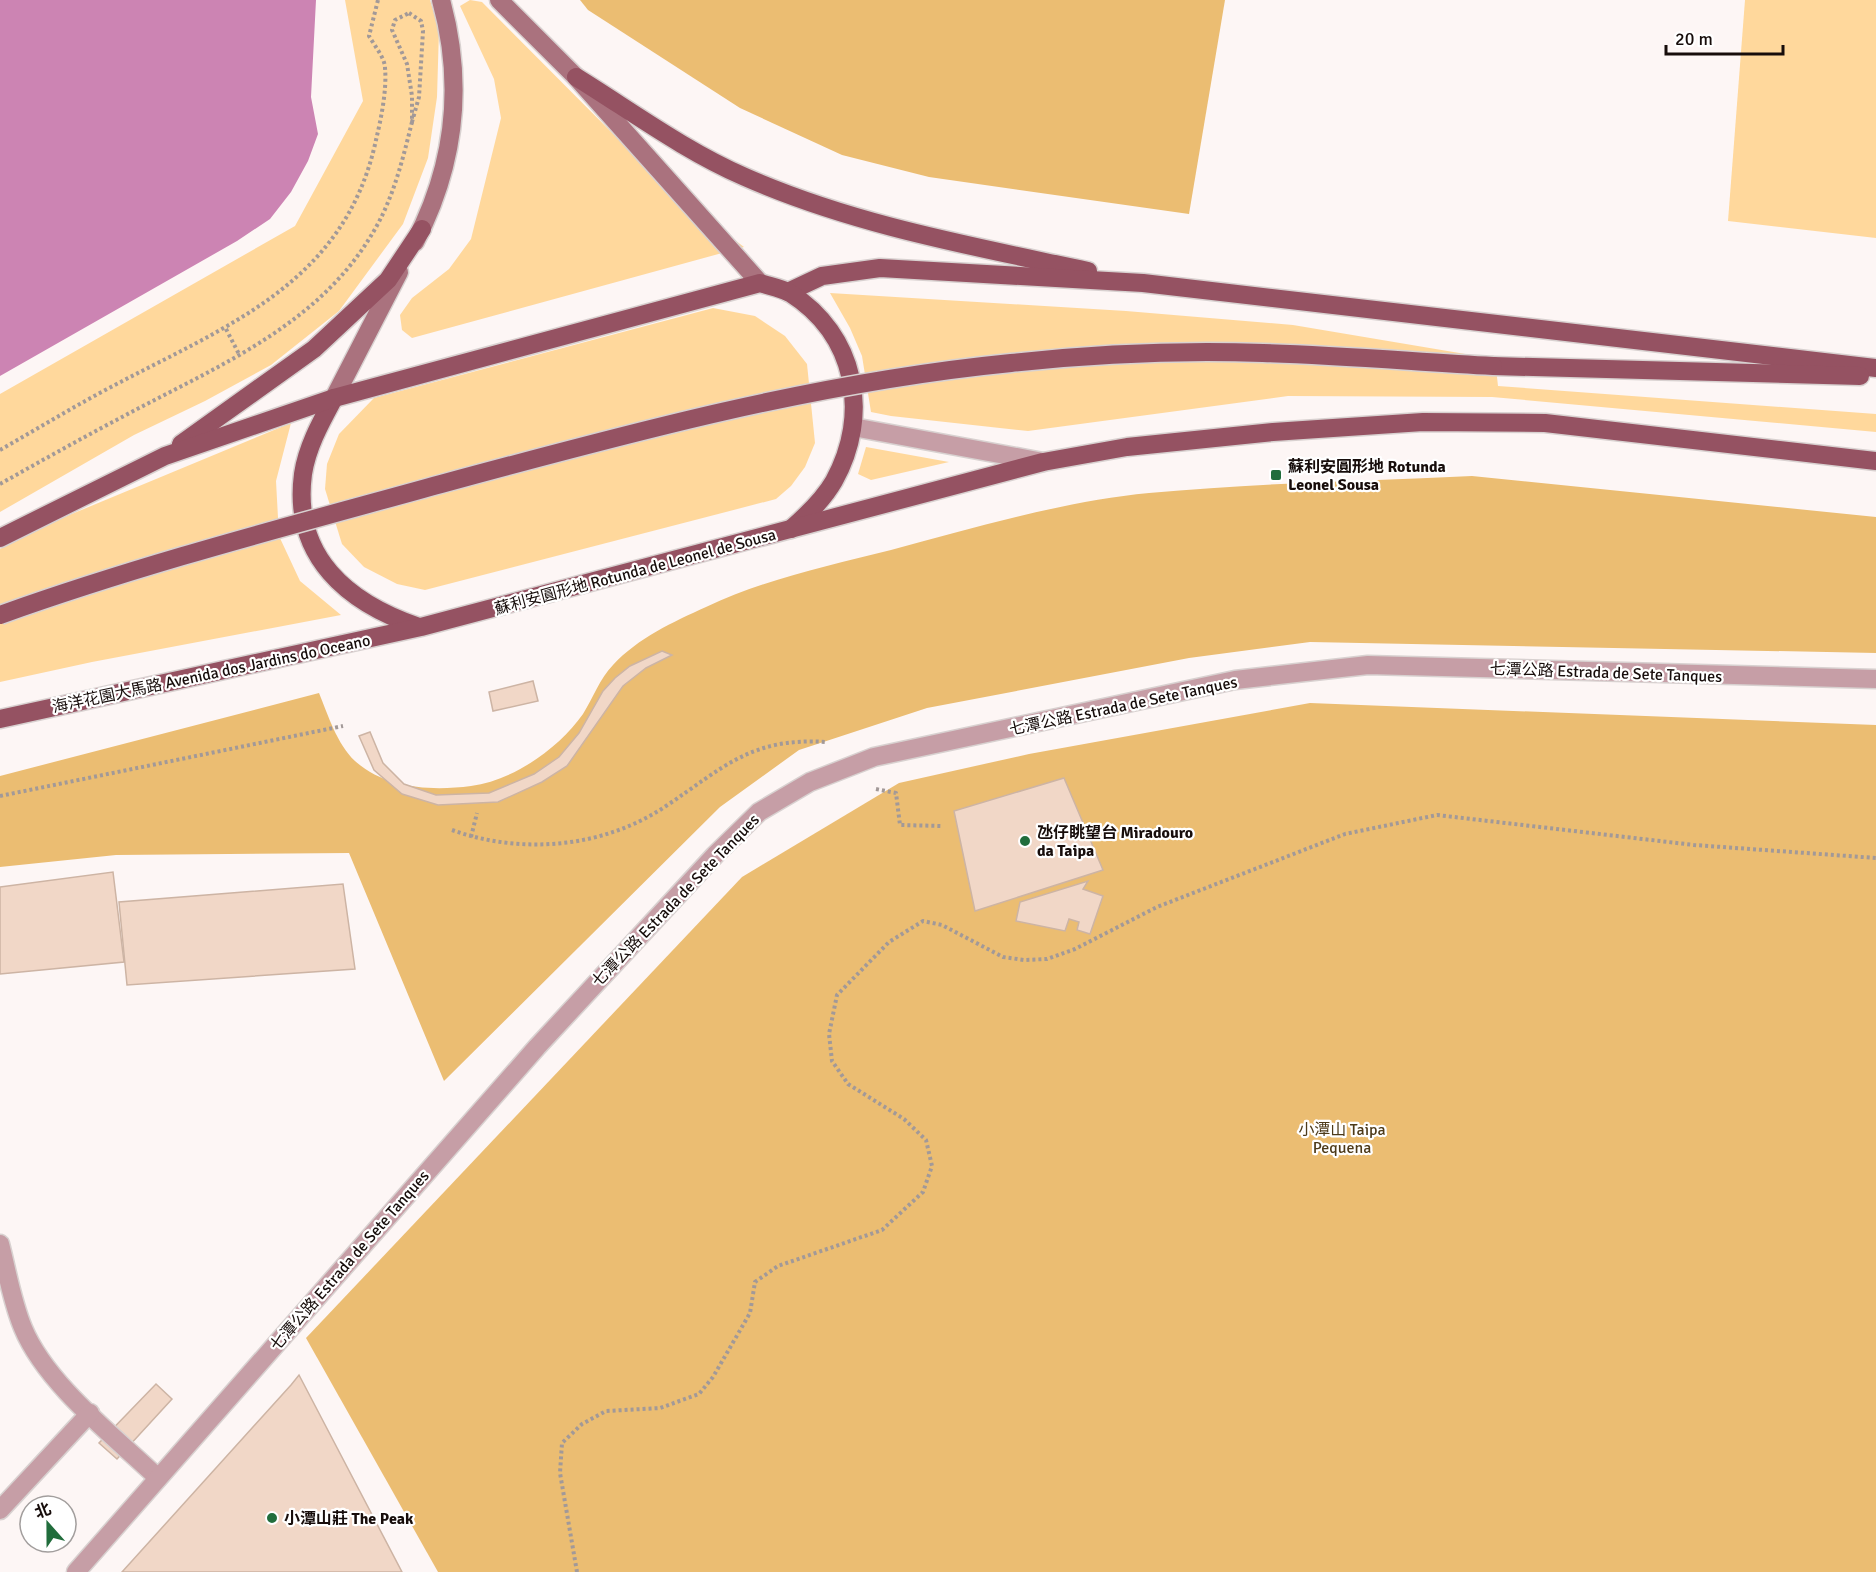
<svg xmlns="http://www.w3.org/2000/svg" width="1876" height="1572" font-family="Signika,'Noto Sans SC',sans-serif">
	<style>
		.green { fill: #ffd89c }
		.forest { fill: #ebbd72 }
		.water { fill: #cc84b3 }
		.building { fill: #f1d7c7; stroke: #cdb4a4; stroke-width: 1.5 }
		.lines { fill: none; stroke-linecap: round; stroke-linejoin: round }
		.service-casing { stroke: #d8d1d0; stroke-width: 21 }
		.minor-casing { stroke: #d8d1d0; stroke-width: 21 }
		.secondary-casing { stroke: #d8d1d0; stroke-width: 21 }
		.primary-casing { stroke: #d8d1d0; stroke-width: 21 }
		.path { stroke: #a29998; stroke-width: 4; stroke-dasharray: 3 3; stroke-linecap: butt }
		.service { stroke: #c69ea6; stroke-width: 18 }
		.minor { stroke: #c69ea6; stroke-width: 18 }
		.secondary { stroke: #aa727e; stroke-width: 18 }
		.primary { stroke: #955262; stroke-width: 18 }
		.primary-bridge-casing { stroke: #d8d1d0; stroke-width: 21; stroke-linecap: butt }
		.primary-bridge { stroke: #955262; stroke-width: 18 }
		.poi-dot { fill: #216d3c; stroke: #fff; stroke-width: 2 }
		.labels { text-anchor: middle; stroke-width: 4.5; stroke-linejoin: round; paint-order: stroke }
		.poi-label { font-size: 16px; font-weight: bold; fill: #170d0b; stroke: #fff; text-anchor: start }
		.street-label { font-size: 16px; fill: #170d0b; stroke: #fff }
		.park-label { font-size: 16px; fill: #4d3a19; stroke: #fff }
	</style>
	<rect width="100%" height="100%" fill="#fdf6f5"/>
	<g class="green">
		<path d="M345,0H430L439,30L437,97L428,158L403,224L339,311L271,365L205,401L134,435L0,512V394L295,226L363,101Z"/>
		<path d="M470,0L482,2L670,191L744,247L412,338L402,330L400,315L412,298L449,269L471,239L501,118L494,79L460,6Z"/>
		<path d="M1745,0H1876V238L1728,221Z"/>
		<path d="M830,293L1126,311L1293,325L1495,359L1498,386L1876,414V432L1492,397L1288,396L1028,431L891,416L871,412L862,356L850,328Z"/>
		<path d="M713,308L755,316L785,336L807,364L815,443L805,467L791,486L776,499L425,590L397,584L364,567L342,544L325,489L327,464L339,434L374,398Z"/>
		<path d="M291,423L276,481L279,536L300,581L341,615L92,662L0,682V549L38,528Z"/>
		<path d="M866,447L949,462L871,480L858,474Z"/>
	</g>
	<g class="forest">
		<path d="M580,0H1225L1189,214L929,177L842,155L740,108L588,10Z"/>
		<path d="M1472,476L1876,517V653L1310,642L1189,658L927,708L799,750L720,807L444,1081L349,853L116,855L0,867V776L319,693C328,715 337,744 355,761C386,789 432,791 471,786C514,780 558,749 583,714C593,698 600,678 613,665C638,638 673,622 706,607C765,579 828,566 891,550C974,528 1064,501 1149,493C1256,483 1365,481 1472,476Z"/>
		<path d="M1310,703L1876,725V1572H438L306,1338L742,877L899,783L1029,754Z"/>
	</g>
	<path class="water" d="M0,0H316L311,97L318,134L308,161L291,192L270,219L237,241L0,376Z"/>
	<g class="building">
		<path d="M662,651L672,655L646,668L623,686L567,766L542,782L498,802L438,805L402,794L374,770L359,736L370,732L383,763L404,784L436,795L489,793L534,774L559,757L579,733L603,691L615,678L630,666Z"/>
		<path d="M533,681L538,701L493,711L489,692Z"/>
		<path d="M1064,778L1103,870L975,911L954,811Z"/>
		<path d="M113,872L124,962L0,974V887Z"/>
		<path d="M1088,881L1083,889L1103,896L1090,934L1077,930L1079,922L1069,919L1065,931L1016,921L1020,902Z"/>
		<path d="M343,884L355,969L127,985L119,902Z"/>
		<path d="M299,1375L402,1572H122L291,1385Z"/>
		<path d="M156,1384L172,1399L117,1459L99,1443Z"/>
	</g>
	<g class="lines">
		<defs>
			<g id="service">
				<path d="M853,427L1043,462"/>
				<path d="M0,1244C7,1271 12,1302 23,1328C46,1384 114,1436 158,1478"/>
				<path d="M0,1510L90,1413"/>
			</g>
			<path id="minor" d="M76,1572L537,1047L715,855L759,812L810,782L874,757L1235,680L1368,665L1876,679"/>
			<g id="secondary">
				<path d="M499,0L576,77L760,283"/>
				<path d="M415,242C455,165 464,83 441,0"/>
				<path d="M334,398L399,272"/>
			</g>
			<g id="primary">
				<path d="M576,77C631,111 685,151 745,177C854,225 972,246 1088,271"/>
				<path d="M788,292L822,276L880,268L1143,283L1876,368"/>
				<path d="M1493,366L1860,376"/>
				<path d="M334,398C321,422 307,447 303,474C292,557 348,603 419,627"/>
				<path d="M181,444L314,349L388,280L422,229"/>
				<path d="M0,538L165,456L334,398L760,283C769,286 781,288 790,293C856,335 871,414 834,481C823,500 807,515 791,529"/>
				<path d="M0,719L421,627L1043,462L1127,447L1273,432L1423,422L1545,423L1876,461"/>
			</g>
		</defs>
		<use href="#service" class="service-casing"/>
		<use href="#minor" class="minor-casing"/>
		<use href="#secondary" class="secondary-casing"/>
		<use href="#primary" class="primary-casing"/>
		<g class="path">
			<path d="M409,13L421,21L423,31L419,97L412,122V96L407,64L392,30L395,20Z"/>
			<path d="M226,329L240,356"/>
			<path d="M0,450C37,429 73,407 111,387C226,326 345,284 376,140C381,119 387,90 385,68C385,58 374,45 369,36L378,0"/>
			<path d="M0,484C41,461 82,438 124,416C217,366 320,326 375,229C394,196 403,158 412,122"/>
			<path d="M876,789L896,793L900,825L942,826"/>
			<path d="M0,796L343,726"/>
			<path d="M452,830C521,855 604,848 666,806C723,768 751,737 826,742"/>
			<path d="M471,837L477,813"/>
			<path d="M577,1572L560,1473L562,1443L582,1424L606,1411L660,1408L699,1394L713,1377L750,1313L755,1282L778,1266L882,1230L923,1192L932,1166L926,1140L904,1119L848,1084L832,1061L829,1034L837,995L889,942L923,921L942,925L1003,957L1024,960L1047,959L1075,949L1157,907L1345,834L1437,815L1694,845L1876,858"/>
		</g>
		<use href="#service" class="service"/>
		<use href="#minor" class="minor"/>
		<use href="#secondary" class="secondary"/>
		<use href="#primary" class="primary"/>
		<defs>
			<path id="primary-bridge" d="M0,615C145,563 293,525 441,484C629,433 817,382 1011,363C1094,354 1179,350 1263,353C1340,355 1417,362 1493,366"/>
		</defs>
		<use href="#primary-bridge" class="primary-bridge-casing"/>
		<use href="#primary-bridge" class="primary-bridge"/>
	</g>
	<g class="poi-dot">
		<rect x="1270" y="469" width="12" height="12" rx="3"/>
		<circle cx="1025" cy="841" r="6"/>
		<circle cx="272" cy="1518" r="6"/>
	</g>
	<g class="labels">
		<g class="poi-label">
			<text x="1288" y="472">蘇利安圓形地 Rotunda<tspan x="1288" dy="18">Leonel Sousa</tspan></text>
			<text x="1037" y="838">氹仔眺望台 Miradouro<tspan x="1037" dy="18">da Taipa</tspan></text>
			<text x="284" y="1524">小潭山莊 The Peak</text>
		</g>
		<g class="street-label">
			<text transform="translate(635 571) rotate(-15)" y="6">蘇利安圓形地 Rotunda de Leonel de Sousa</text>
			<text transform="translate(1606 672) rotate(2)" y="6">七潭公路 Estrada de Sete Tanques</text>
			<text transform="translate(211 673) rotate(-12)" y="6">海洋花園大馬路 Avenida dos Jardins do Oceano</text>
			<text transform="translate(1123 705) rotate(-12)" y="6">七潭公路 Estrada de Sete Tanques</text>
			<text transform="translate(675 900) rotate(-46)" y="6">七潭公路 Estrada de Sete Tanques</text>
			<text transform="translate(349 1260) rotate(-49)" y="6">七潭公路 Estrada de Sete Tanques</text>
		</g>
		<g class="park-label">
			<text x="1342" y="1135">小潭山 Taipa<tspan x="1342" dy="18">Pequena</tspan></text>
		</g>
	</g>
	<g transform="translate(48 1524) rotate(339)"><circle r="28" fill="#ffffff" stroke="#a29e9d" stroke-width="1.5"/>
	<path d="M0-4.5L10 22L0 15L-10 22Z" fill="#216d3c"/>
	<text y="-9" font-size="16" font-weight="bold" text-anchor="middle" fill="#170d0b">北</text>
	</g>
	<path d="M1666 45v9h117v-9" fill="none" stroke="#170d0b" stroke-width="3"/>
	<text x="1675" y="45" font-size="18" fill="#170d0b" stroke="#ffffff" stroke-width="4.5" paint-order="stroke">20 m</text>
</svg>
